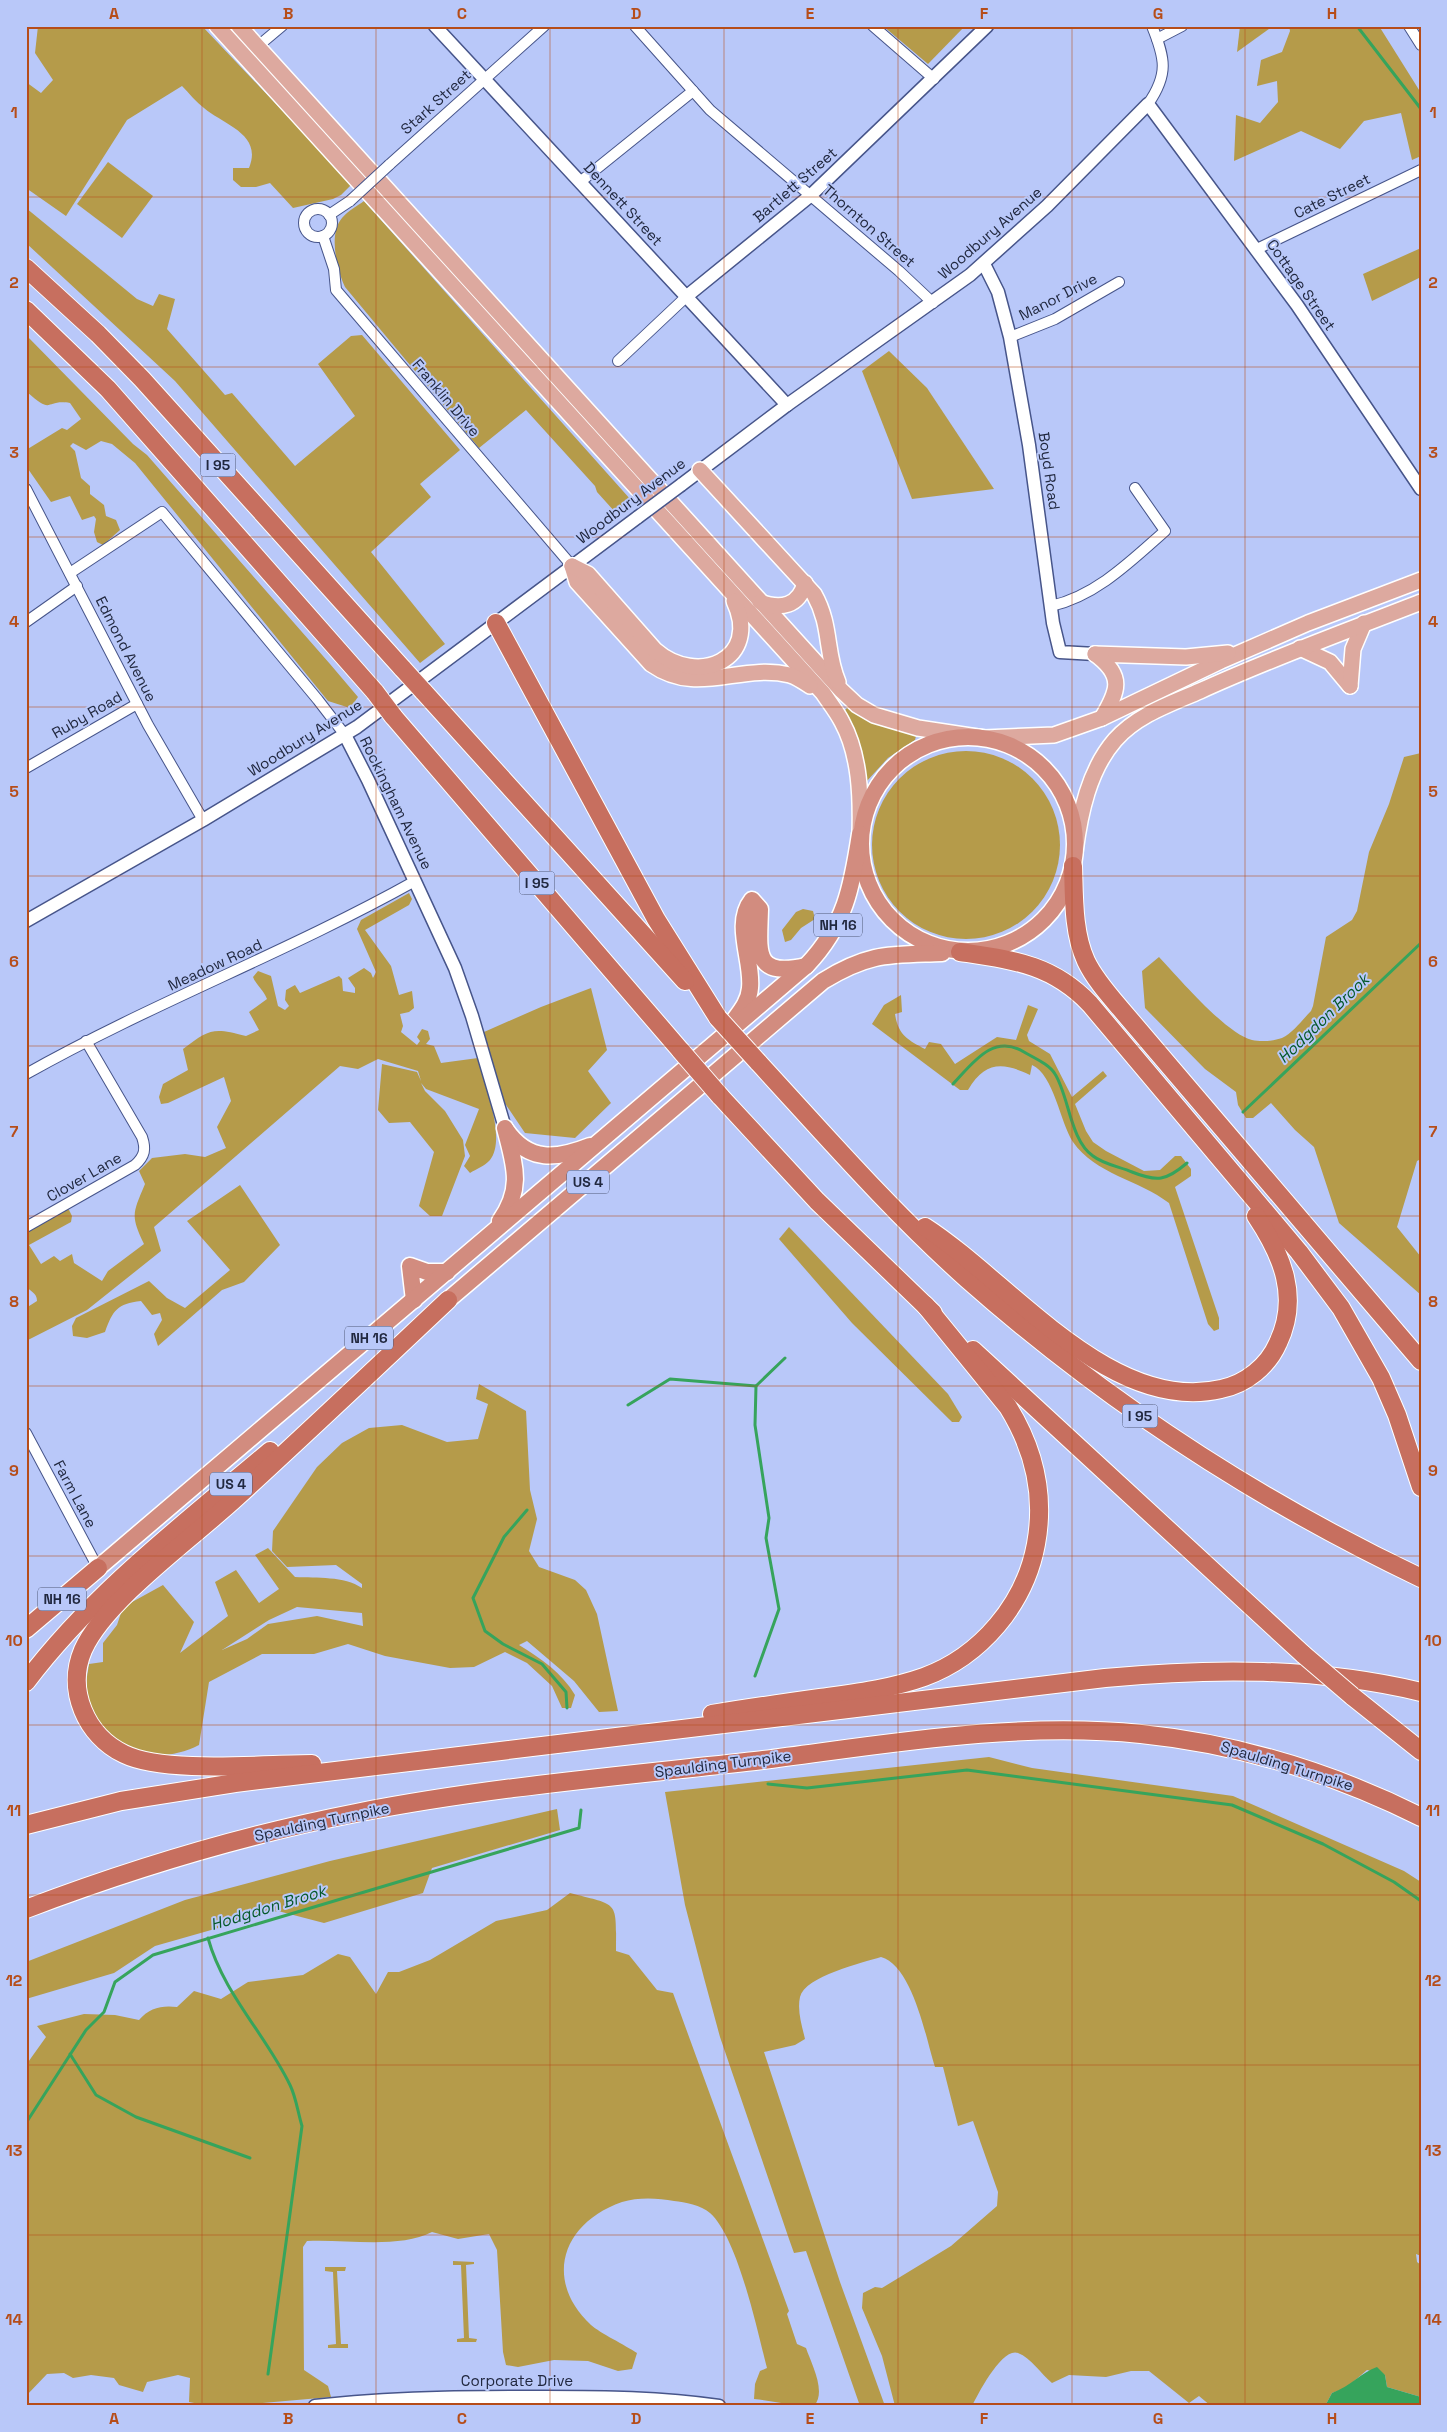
<svg xmlns="http://www.w3.org/2000/svg" width="1447" height="2432" font-family="'Space Grotesk',sans-serif">
	<style>
		.green { fill: #b59b4a; fill-rule: evenodd }
		.water { fill: #36a45c }
		.lines { fill: none; stroke-linecap: round; stroke-linejoin: round }
		.stream { stroke: #36a45c; stroke-width: 3 }
		.minor-casing { stroke: #47558a; stroke-width: 12 }
		.tertiary-casing { stroke: #47558a; stroke-width: 15 }
		.primary-casing { stroke: #fff; stroke-width: 18 }
		.trunk-casing { stroke: #fff; stroke-width: 19 }
		.motorway-casing { stroke: #fff; stroke-width: 20 }
		.minor { stroke: #fff; stroke-width: 10 }
		.tertiary { stroke: #fff; stroke-width: 12 }
		.primary { stroke: #dda99f; stroke-width: 15 }
		.trunk { stroke: #d28c7f; stroke-width: 16 }
		.motorway { stroke: #c76f5f; stroke-width: 18 }
		.minor-bridge-casing { stroke: #47558a; stroke-width: 12; stroke-linecap: butt }
		.tertiary-bridge-casing { stroke: #47558a; stroke-width: 15; stroke-linecap: butt }
		.motorway-bridge-casing { stroke: #fff; stroke-width: 20; stroke-linecap: butt }
		.minor-bridge { stroke: #fff; stroke-width: 10 }
		.tertiary-bridge { stroke: #fff; stroke-width: 12 }
		.motorway-bridge { stroke: #c76f5f; stroke-width: 18 }
		.grid { fill: none; stroke: #b64d19; stroke-width: 1; stroke-opacity: 0.55 }
		.labels { text-anchor: middle; stroke-width: 4; stroke-linejoin: round; paint-order: stroke }
		.shield { fill: #b9c8f9; stroke: #4f5877; stroke-width: 1 }
		.shield-label { font-size: 14px; font-weight: bold; fill: #21283f }
		.street-label { font-size: 15px; fill: #21283f; stroke: #b9c8f9 }
		.water-label { font-size: 16px; font-style: italic; fill: #055829; stroke: #b9c8f9 }
		.neatline { fill: none; stroke: #b64d19; stroke-width: 2 }
		.grid-label { font-size: 16px; text-anchor: middle; font-weight: bold; fill: #b64d19 }
	</style>
	<rect width="100%" height="100%" fill="#b9c8f9"/>
	<g class="green">
		<path d="M38,26H202L352,184L341,195L333,199L293,208L270,183L256,187H241L233,180V168H249C263,134 224,125 204,108C196,102 189,93 182,86L127,120L66,216L26,188V82L41,93L53,80L35,53Z"/>
		<path d="M883,26H965L928,64Z"/>
		<path d="M1240,26H1273L1237,52Z"/>
		<path d="M1289,26H1379L1421,93V156L1412,160L1401,113L1364,121L1340,149L1301,131L1234,161L1236,115L1260,123L1278,102L1277,81L1257,86L1261,60L1282,52L1290,31Z"/>
		<path d="M108,162L153,196L122,238L77,204Z"/>
		<path d="M364,201L631,500L615,512L597,492L595,486L526,410L479,448L345,287C337,270 328,234 342,218C348,211 357,206 364,201Z"/>
		<path d="M26,208L137,299L153,306L159,294L175,299L167,329L225,395L232,393L295,466L355,416L318,364L351,336L362,335L460,450L420,484L431,497L371,552L445,644L420,663L175,381L26,243Z"/>
		<path d="M1421,248V277L1372,301L1363,274Z"/>
		<path d="M26,335L133,444L147,455L330,664L358,697L350,708L328,701L135,463L112,444L101,441L86,450L73,443L70,446L75,451L81,478L90,486V494L104,505L106,516L116,520L120,530L103,545L97,542L94,532L96,519L94,516L82,520L70,496L51,502L26,466V450L62,428L67,430L81,419L70,403C44,399 54,416 27,392Z"/>
		<path d="M889,351L927,388L994,489L912,499L862,371Z"/>
		<path d="M849,706L911,732L916,736L915,740L888,758L866,782H864L859,744L845,710Z"/>
		<circle cx="966" cy="845" r="94"/>
		<path d="M1421,753V1159L1417,1161L1397,1227L1421,1257V1295L1339,1223L1314,1147L1295,1130L1271,1103L1253,1118H1246L1238,1105L1236,1092L1205,1069L1145,1008L1142,971L1159,957C1179,978 1225,1033 1252,1040C1261,1042 1274,1041 1282,1038C1293,1033 1303,1019 1311,1011L1313,1006L1326,937L1352,920L1357,911L1369,852L1389,804L1404,757Z"/>
		<path d="M409,893L412,899L409,905L365,930L391,966L399,995L412,991L414,1008L409,1012L400,1014L403,1026L401,1032L417,1045L420,1041L417,1037L422,1029L428,1031L430,1039L426,1044L434,1046L441,1063L478,1058C484,1083 507,1139 490,1160C485,1166 476,1169 470,1173L464,1166L470,1156L465,1145L479,1109L426,1089L421,1083L425,1091L445,1111L463,1140L465,1156L442,1216H430L419,1206L434,1152L410,1122L389,1123L378,1110L382,1064L417,1072L421,1081L418,1071L378,1059L358,1069L340,1066L154,1227L161,1251L87,1310L26,1341V1308L37,1301C37,1292 30,1292 26,1286V1232L68,1208L72,1216L71,1222L29,1245L41,1264L54,1256L60,1261L72,1254L74,1263L102,1281L108,1271L144,1244C130,1215 133,1213 145,1184L139,1171L152,1158L185,1154L205,1157L226,1148L217,1127L231,1101L224,1077L168,1103L161,1104L159,1097L163,1084L188,1070L183,1049C209,1029 213,1027 246,1036L259,1030L249,1012L267,999C263,989 256,985 253,977L258,971L271,976L278,1006L285,1010L289,1006L285,1000L286,990L295,985L300,993L339,976L342,979L343,991L355,993V988L348,978L364,968L371,973L373,978L376,972L357,929L361,920Z"/>
		<path d="M803,909L813,911L815,919L801,928L791,940L785,942L782,930L796,912Z"/>
		<path d="M591,988L607,1050L588,1071L611,1103L575,1138L525,1133L502,1099L484,1032L541,1007Z"/>
		<path d="M901,995L902,1012L895,1014C898,1035 908,1040 925,1049L929,1042L941,1044L955,1064L997,1037L1016,1040L1028,1005L1038,1009L1027,1035L1029,1041L1050,1054L1072,1097L1103,1071L1107,1076L1075,1104L1086,1131L1093,1142L1106,1151L1144,1171L1160,1170L1175,1156H1181L1191,1169V1176L1175,1187L1219,1318V1329L1214,1331L1208,1324L1169,1203C1139,1180 1095,1174 1073,1142C1060,1122 1054,1075 1032,1065L1030,1075C1003,1062 985,1061 968,1090H960L872,1024L884,1005Z"/>
		<path d="M240,1185L280,1245L244,1282L222,1290L158,1346L154,1334L162,1320L160,1313L152,1315L141,1301C117,1304 113,1310 105,1332L87,1338L73,1336L72,1326L76,1318L149,1281L167,1298L185,1308L230,1270L187,1221Z"/>
		<path d="M789,1227L948,1394L962,1417L959,1422H952L852,1323L779,1239Z"/>
		<path d="M479,1384L526,1411L530,1490L537,1519L529,1551L539,1567L575,1580L586,1590L597,1614L618,1711L599,1712L574,1681L527,1641L519,1645C542,1659 562,1673 575,1695L571,1708H562L552,1686L527,1663L505,1652L474,1667L450,1668L385,1656L348,1644L314,1654H262L209,1682L199,1745C150,1770 98,1747 87,1691C85,1683 88,1672 89,1664L103,1662V1643L117,1625L123,1607L163,1585L194,1622L180,1653L228,1616L215,1582L236,1570L259,1603L279,1589L255,1555L268,1548L295,1577C317,1578 344,1576 362,1588V1584L336,1565L287,1567L272,1551L273,1531L317,1467L342,1443L369,1428L402,1425L447,1442L478,1439L488,1404L476,1399ZM297,1607L362,1613L363,1626L317,1616L268,1624L247,1639L222,1650L269,1620Z"/>
		<path d="M989,1757L1032,1768L1233,1796L1404,1871L1421,1882V2256L1416,2254L1417,2262L1421,2265V2397L1387,2387L1385,2375L1367,2370L1346,2388L1332,2393L1325,2406H1211L1199,2396L1189,2403L1149,2371H1131L1106,2377L1069,2375L1052,2383C1041,2374 1031,2358 1018,2353C1002,2347 978,2394 972,2406H895L882,2356L862,2308L863,2293L875,2287L882,2288L951,2246L997,2206L998,2192L973,2121L958,2126L943,2067H935C926,2039 913,1966 881,1957C862,1963 805,1976 800,1997C797,2011 802,2026 805,2039L795,2045L764,2052L840,2282L885,2406H860L806,2251L794,2253L789,2239L720,2037L704,1978L685,1905L665,1792Z"/>
		<path d="M557,1809L560,1830L432,1868L423,1893L324,1923L278,1911L155,1946L114,1973L26,1999V1962L185,1900L330,1861Z"/>
		<path d="M570,1893C620,1906 616,1900 616,1951L629,1955L657,1990L673,1993L789,2311L787,2314L797,2344L806,2348C811,2363 827,2392 814,2406C792,2406 776,2401 754,2399L755,2384L760,2371L767,2368C757,2330 738,2238 710,2213C701,2205 685,2202 674,2201C658,2198 638,2197 622,2202C562,2223 543,2280 591,2325C600,2333 625,2345 637,2353L632,2369L618,2371L588,2361L554,2360L518,2367L506,2365L503,2352L497,2250L489,2234L458,2239L432,2232C399,2249 346,2239 307,2241L303,2247L304,2370L328,2386L331,2397L229,2406H210L189,2402L190,2378L178,2375L147,2382L143,2392L119,2385L114,2378L91,2375L73,2378L64,2373L47,2374L26,2396V2065L46,2037L37,2026L84,2014L115,2015L139,2020C149,2008 162,2005 177,2007L194,1991L221,1999L248,1982L303,1975L338,1954L350,1957L376,1994L388,1972H399L430,1960L496,1921L547,1910Z"/>
		<path d="M453,2261L474,2262V2264L466,2265L469,2338L477,2339L476,2342H457V2339L464,2338L461,2265H453Z"/>
		<path d="M325,2267H346L345,2271H337L341,2344H348V2348H328V2345L336,2344L333,2272L325,2271Z"/>
	</g>
	<path class="water" d="M1377,2367L1385,2375L1387,2387L1421,2397V2406H1325L1332,2393C1351,2386 1362,2372 1377,2367Z"/>
	<g class="lines">
		<g class="stream">
			<path d="M1357,26L1421,109"/>
			<path d="M953,1084C973,1063 993,1033 1024,1052C1034,1058 1049,1064 1055,1074C1069,1096 1070,1140 1093,1156C1103,1164 1120,1167 1132,1172C1157,1182 1166,1181 1187,1163"/>
			<path d="M1243,1112L1421,943"/>
			<path d="M628,1405L670,1379L756,1386L785,1358"/>
			<path d="M527,1510L504,1537L473,1598L485,1631L503,1644L542,1664L566,1692L567,1708"/>
			<path d="M755,1676L779,1609L766,1538L769,1518L755,1425L756,1386"/>
			<path d="M768,1784L807,1788L967,1770L1232,1805L1323,1844L1394,1882L1421,1901"/>
			<path d="M208,1938C223,1993 266,2035 290,2085C296,2097 298,2113 302,2126L268,2374"/>
			<path d="M70,2054L96,2095L136,2117L250,2158"/>
			<path d="M26,2123L86,2030L104,2012L115,1982L153,1955L579,1828L581,1810"/>
		</g>
		<defs>
			<g id="minor">
				<path d="M635,26L710,110L899,271L933,303"/>
				<path d="M873,26L934,79"/>
				<path d="M1409,26L1421,45"/>
				<path d="M1157,39L1182,26"/>
				<path d="M257,47L282,26"/>
				<path d="M1148,104C1169,74 1165,58 1152,26"/>
				<path d="M389,165L544,26"/>
				<path d="M580,182L693,91"/>
				<circle cx="318" cy="223" r="14"/>
				<path d="M329,215L350,201"/>
				<path d="M323,236L334,269L336,290L572,566"/>
				<path d="M1257,249L1421,170"/>
				<path d="M1010,337L1055,319L1119,282"/>
				<path d="M618,361L687,296"/>
				<path d="M26,489L148,725L203,820"/>
				<path d="M70,573L162,512L318,700L345,735"/>
				<path d="M1051,606C1096,596 1131,561 1165,531L1135,488"/>
				<path d="M26,622L77,586"/>
				<path d="M26,768L137,704"/>
				<path d="M26,1074C152,1003 288,952 415,881"/>
				<path d="M26,1227L135,1165C145,1156 146,1149 142,1137L86,1041"/>
				<path d="M26,1433L98,1568"/>
			</g>
			<g id="tertiary">
				<path d="M435,26L787,405"/>
				<path d="M984,264L998,292L1010,337L1029,445L1053,623L1060,652L1095,654"/>
				<path d="M687,296L810,196L987,26"/>
				<path d="M681,485L787,405L970,275L1047,206L1148,104L1297,305L1421,489"/>
				<path d="M345,735L368,780L455,968L472,1016L505,1128"/>
				<path d="M26,921L203,820L357,727L638,517"/>
				<path d="M315,2406C390,2397 468,2397 544,2397C602,2397 661,2397 719,2406"/>
			</g>
			<g id="primary">
				<path d="M217,26L823,693C829,702 837,712 842,722C860,755 861,797 860,834"/>
				<path d="M239,26L841,690L857,705L874,715L918,728L984,738L1054,735L1102,718L1221,661L1308,623L1421,580"/>
				<path d="M700,470L814,594C832,626 825,652 838,682"/>
				<path d="M572,566L577,582L651,664C698,697 739,663 790,675C797,677 804,682 810,686"/>
				<path d="M572,566L588,574L655,650C697,687 762,660 734,601"/>
				<path d="M760,602C781,610 799,606 805,583"/>
				<path d="M1300,648L1330,662L1350,686"/>
				<path d="M1095,654L1186,657L1228,653"/>
				<path d="M1095,654C1125,676 1118,691 1102,718"/>
				<path d="M1350,686L1353,649L1364,623"/>
				<path d="M1075,852C1080,813 1089,770 1115,740C1137,715 1170,704 1200,691C1272,658 1347,631 1421,602"/>
			</g>
			<g id="trunk">
				<circle cx="968" cy="844" r="107"/>
				<path d="M732,1023C740,1012 749,1002 750,988C753,961 733,924 752,900L760,909C759,951 752,978 806,966"/>
				<path d="M506,1130C529,1163 557,1159 590,1146"/>
				<path d="M500,1221C524,1187 514,1164 505,1128"/>
				<path d="M414,1300L410,1266L427,1272H447"/>
				<path d="M448,1300L823,981C870,952 890,955 942,953"/>
				<path d="M98,1568L807,965C845,925 852,887 860,834"/>
			</g>
			<g id="motorway">
				<path d="M26,268L98,334L142,379L403,669"/>
				<path d="M26,310L108,389L375,692"/>
				<path d="M496,623L656,919L718,1018"/>
				<path d="M423,691L685,981"/>
				<path d="M393,716L681,1051"/>
				<path d="M1073,866C1074,896 1073,933 1086,961C1094,978 1108,994 1120,1008L1421,1361"/>
				<path d="M960,952C1013,960 1052,964 1090,1004L1299,1252L1341,1308L1381,1378L1397,1415L1421,1487"/>
				<path d="M758,1062C826,1136 892,1212 967,1279C1105,1401 1255,1499 1421,1578"/>
				<path d="M720,1096L817,1201L933,1313"/>
				<path d="M925,1227C1009,1281 1111,1415 1221,1389C1246,1384 1268,1366 1278,1343C1300,1297 1282,1255 1256,1216"/>
				<path d="M973,1350L1304,1655"/>
				<path d="M26,1629L98,1568"/>
				<path d="M26,1682C94,1592 185,1523 270,1451"/>
				<path d="M1352,1696L1421,1751"/>
				<path d="M712,1714C748,1708 784,1703 820,1698C855,1693 890,1689 924,1677C981,1656 1025,1604 1036,1544C1045,1495 1034,1449 1008,1407L925,1305"/>
				<path d="M312,1764C265,1764 165,1774 124,1754C86,1736 66,1690 83,1650C106,1599 194,1537 237,1497C308,1432 378,1366 448,1300"/>
				<path d="M26,1825L121,1801L235,1783L1105,1678C1210,1668 1317,1667 1421,1692"/>
				<path d="M26,1909C134,1868 243,1835 356,1813C488,1787 622,1776 755,1761C882,1745 1012,1721 1141,1734C1239,1744 1333,1773 1421,1817"/>
			</g>
		</defs>
		<use href="#minor" class="minor-casing"/>
		<use href="#tertiary" class="tertiary-casing"/>
		<use href="#primary" class="primary-casing"/>
		<use href="#trunk" class="trunk-casing"/>
		<use href="#motorway" class="motorway-casing"/>
		<use href="#minor" class="minor"/>
		<use href="#tertiary" class="tertiary"/>
		<use href="#primary" class="primary"/>
		<use href="#trunk" class="trunk"/>
		<use href="#motorway" class="motorway"/>
		<defs>
			<path id="minor-bridge" d="M350,201L389,165"/>
			<path id="tertiary-bridge" d="M638,517L681,485"/>
			<g id="motorway-bridge">
				<path d="M403,669L423,691"/>
				<path d="M375,692L393,716"/>
				<path d="M718,1018L758,1062"/>
				<path d="M681,1051L720,1096"/>
				<path d="M1304,1655L1352,1696"/>
			</g>
		</defs>
		<use href="#minor-bridge" class="minor-bridge-casing"/>
		<use href="#tertiary-bridge" class="tertiary-bridge-casing"/>
		<use href="#motorway-bridge" class="motorway-bridge-casing"/>
		<use href="#minor-bridge" class="minor-bridge"/>
		<use href="#tertiary-bridge" class="tertiary-bridge"/>
		<use href="#motorway-bridge" class="motorway-bridge"/>
	</g>
	<path class="grid" d="M202,26V2406M376,26V2406M550,26V2406M724,26V2406M898,26V2406M1072,26V2406M1245,26V2406M26,197H1421M26,367H1421M26,537H1421M26,707H1421M26,876H1421M26,1046H1421M26,1216H1421M26,1386H1421M26,1556H1421M26,1725H1421M26,1895H1421M26,2065H1421M26,2235H1421"/>
	<g class="labels">
		<g class="shield">
			<rect x="200.5" y="453.5" width="35" height="23" rx="4"/>
			<rect x="519.5" y="871.5" width="35" height="23" rx="4"/>
			<rect x="814" y="913.5" width="48" height="23" rx="4"/>
			<rect x="567" y="1170.5" width="42" height="23" rx="4"/>
			<rect x="345" y="1326.5" width="48" height="23" rx="4"/>
			<rect x="1122.5" y="1404.5" width="35" height="23" rx="4"/>
			<rect x="210" y="1472.5" width="42" height="23" rx="4"/>
			<rect x="38" y="1587.5" width="48" height="23" rx="4"/>
		</g>
		<g class="shield-label">
			<text x="218" y="470">I 95</text>
			<text x="537" y="888">I 95</text>
			<text x="838" y="930">NH 16</text>
			<text x="588" y="1187">US 4</text>
			<text x="369" y="1343">NH 16</text>
			<text x="1140" y="1421">I 95</text>
			<text x="231" y="1489">US 4</text>
			<text x="62" y="1604">NH 16</text>
		</g>
		<g class="street-label">
			<text transform="translate(436 102) rotate(-42)" y="5">Stark Street</text>
			<text transform="translate(795 185) rotate(-41)" y="5">Bartlett Street</text>
			<text transform="translate(1332 196) rotate(-26)" y="5">Cate Street</text>
			<text transform="translate(623 204) rotate(47)" y="5">Dennett Street</text>
			<text transform="translate(869 226) rotate(41)" y="5">Thornton Street</text>
			<text transform="translate(990 233) rotate(-41)" y="5">Woodbury Avenue</text>
			<text transform="translate(1301 285) rotate(55)" y="5">Cottage Street</text>
			<text transform="translate(1058 297) rotate(-27)" y="5">Manor Drive</text>
			<text transform="translate(446 398) rotate(50)" y="5">Franklin Drive</text>
			<text transform="translate(1049 471) rotate(82)" y="5">Boyd Road</text>
			<text transform="translate(631 501) rotate(-37)" y="5">Woodbury Avenue</text>
			<text transform="translate(126 649) rotate(63)" y="5">Edmond Avenue</text>
			<text transform="translate(87 715) rotate(-30)" y="5">Ruby Road</text>
			<text transform="translate(305 738) rotate(-32)" y="5">Woodbury Avenue</text>
			<text transform="translate(396 803) rotate(64)" y="5">Rockingham Avenue</text>
			<text transform="translate(215 965) rotate(-25)" y="5">Meadow Road</text>
			<text transform="translate(84 1177) rotate(-30)" y="5">Clover Lane</text>
			<text transform="translate(75 1494) rotate(62)" y="5">Farm Lane</text>
			<text transform="translate(723 1764) rotate(-7)" y="5">Spaulding Turnpike</text>
			<text transform="translate(1287 1766) rotate(17)" y="5">Spaulding Turnpike</text>
			<text transform="translate(322 1822) rotate(-12)" y="5">Spaulding Turnpike</text>
			<text x="517" y="2386">Corporate Drive</text>
		</g>
		<g class="water-label">
			<text transform="translate(1323 1018) rotate(-44)" y="6">Hodgdon Brook</text>
			<text transform="translate(268 1907) rotate(-17)" y="6">Hodgdon Brook</text>
		</g>
	</g>
	<rect width="1447" height="2432" fill="none" stroke="#b9c8f9" stroke-width="55"/>
	<rect x="28" y="28" width="1392" height="2376" class="neatline"/>
	<g class="grid-label">
		<text x="114" y="19">A</text>
		<text x="288" y="19">B</text>
		<text x="462" y="19">C</text>
		<text x="636" y="19">D</text>
		<text x="810" y="19">E</text>
		<text x="984" y="19">F</text>
		<text x="1158" y="19">G</text>
		<text x="1332" y="19">H</text>
		<text x="14" y="118">1</text>
		<text x="1433" y="118">1</text>
		<text x="14" y="288">2</text>
		<text x="1433" y="288">2</text>
		<text x="14" y="458">3</text>
		<text x="1433" y="458">3</text>
		<text x="14" y="627">4</text>
		<text x="1433" y="627">4</text>
		<text x="14" y="797">5</text>
		<text x="1433" y="797">5</text>
		<text x="14" y="967">6</text>
		<text x="1433" y="967">6</text>
		<text x="14" y="1137">7</text>
		<text x="1433" y="1137">7</text>
		<text x="14" y="1307">8</text>
		<text x="1433" y="1307">8</text>
		<text x="14" y="1476">9</text>
		<text x="1433" y="1476">9</text>
		<text x="14" y="1646">10</text>
		<text x="1433" y="1646">10</text>
		<text x="14" y="1816">11</text>
		<text x="1433" y="1816">11</text>
		<text x="14" y="1986">12</text>
		<text x="1433" y="1986">12</text>
		<text x="14" y="2156">13</text>
		<text x="1433" y="2156">13</text>
		<text x="14" y="2325">14</text>
		<text x="1433" y="2325">14</text>
		<text x="114" y="2424">A</text>
		<text x="288" y="2424">B</text>
		<text x="462" y="2424">C</text>
		<text x="636" y="2424">D</text>
		<text x="810" y="2424">E</text>
		<text x="984" y="2424">F</text>
		<text x="1158" y="2424">G</text>
		<text x="1332" y="2424">H</text>
	</g>
</svg>
